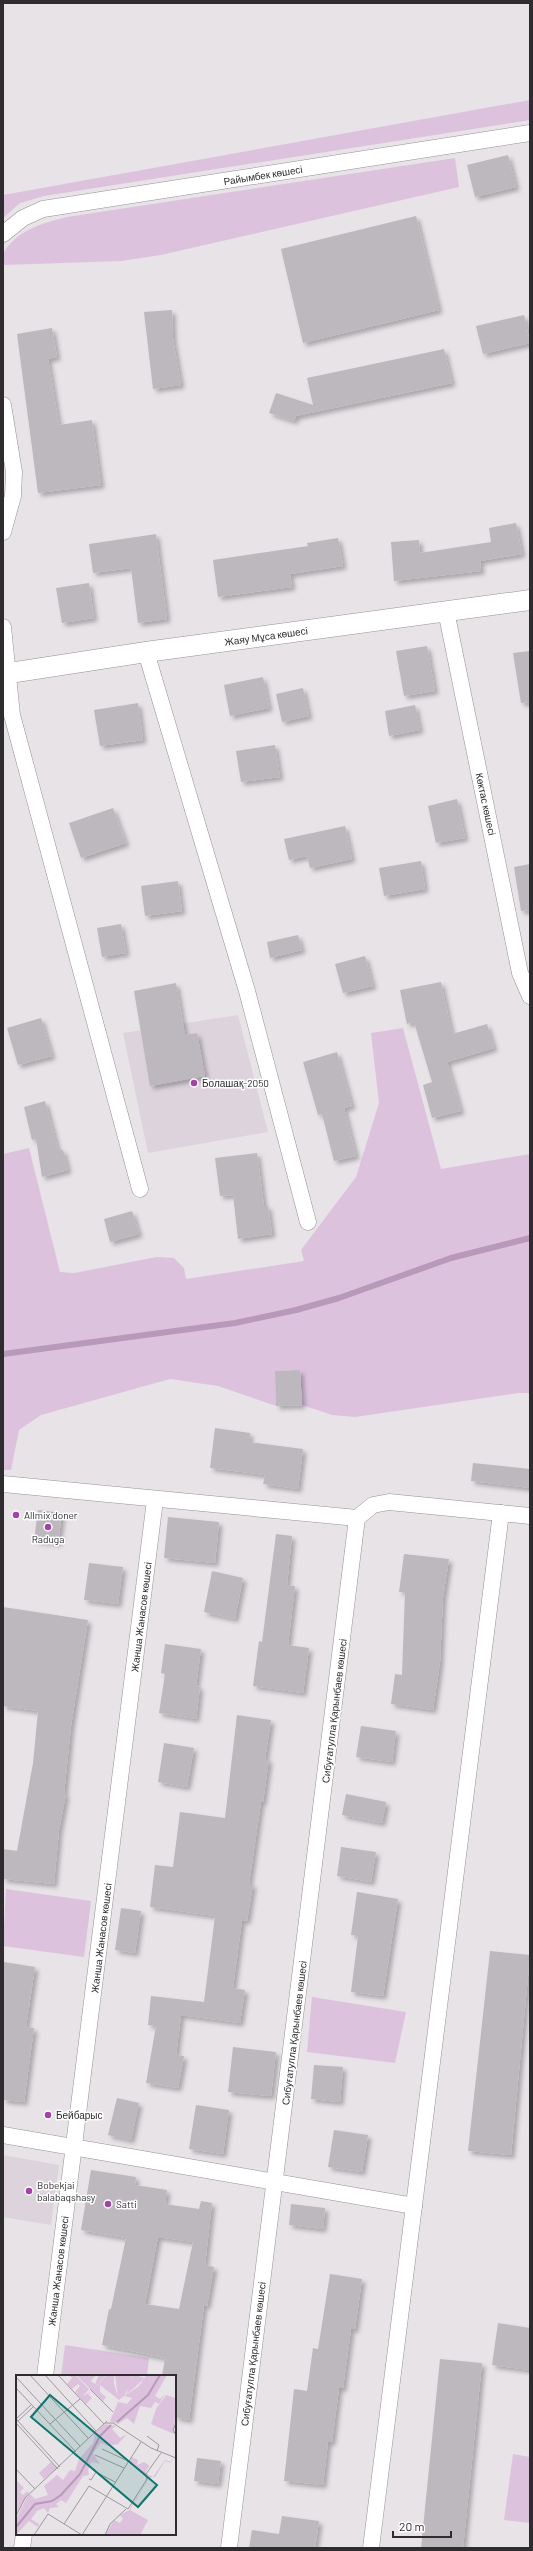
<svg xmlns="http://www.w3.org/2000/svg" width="533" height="2551" font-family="Barlow,sans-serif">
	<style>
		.built { fill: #ddd3dd }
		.green { fill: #ddc2de }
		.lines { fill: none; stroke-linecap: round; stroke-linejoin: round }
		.stream { stroke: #b999ba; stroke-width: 6 }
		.building { fill: #bdb8bd; fill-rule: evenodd; filter: url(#shadow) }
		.minor-casing { stroke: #969196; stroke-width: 17 }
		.tertiary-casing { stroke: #969196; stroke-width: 21 }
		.minor { stroke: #fff; stroke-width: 16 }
		.tertiary { stroke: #fff; stroke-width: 20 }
		.poi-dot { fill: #a342a9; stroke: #fff; stroke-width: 1.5 }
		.labels { text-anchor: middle; stroke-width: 3; stroke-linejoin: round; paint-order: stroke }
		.street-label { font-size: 10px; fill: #2e2c2e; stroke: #fff }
		.poi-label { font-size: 10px; fill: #2e2c2e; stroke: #fff; text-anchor: start }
		.inset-river { fill: none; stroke: #b999ba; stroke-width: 2 }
		.inset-road { fill: none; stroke: #9d9a9d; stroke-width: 1 }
		.view { fill: #0f766e; fill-opacity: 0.15; stroke: #0f766e; stroke-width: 2 }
		.inset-edge { fill: none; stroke: #2e2c2e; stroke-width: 2 }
	</style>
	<defs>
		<filter id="shadow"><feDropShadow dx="3.5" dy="3.5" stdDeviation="2" flood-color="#0004"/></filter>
	</defs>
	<rect width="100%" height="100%" fill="#e7e3e7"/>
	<g class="built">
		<path d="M238,1015L268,1132L148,1153L123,1033Z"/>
		<path d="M3,2155L59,2165L51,2225L3,2217Z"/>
	</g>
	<g class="green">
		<path d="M530,100V120L44,196L20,203L3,218V195Z"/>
		<path d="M455,158L459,187L161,255L121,261L3,265V254C16,230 43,223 67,217Z"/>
		<path d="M403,1028L441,1169L530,1154V1393H519L355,1417L332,1415L302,1405L300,1370L275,1371L276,1406L218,1386L170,1379L41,1415L19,1430L11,1470H3V1154L29,1148L60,1272L74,1273L157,1257L174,1258L184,1268L186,1279L304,1261L301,1250L356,1177L379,1103L371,1033Z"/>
		<path d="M6,1889L91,1901L84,1957L3,1946Z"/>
		<path d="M312,1997L406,2012L395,2063L307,2052Z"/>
		<path d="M65,2345L149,2358L147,2376H61Z"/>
		<path d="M513,2454L530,2457V2523L504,2520Z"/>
	</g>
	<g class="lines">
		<path class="stream" d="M3,1354L235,1323L296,1310L339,1298L451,1258L530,1238"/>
	</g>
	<g class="building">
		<path d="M508,155L516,187L475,197L467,165Z"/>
		<path d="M416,216L439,310L303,343L281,249Z"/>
		<path d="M172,310L173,339L181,385L153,389L144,312Z"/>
		<path d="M524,315L530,343L483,354L476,326Z"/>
		<path d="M52,328L57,357L48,359L59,425L92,420L101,485L38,493L17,334Z"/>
		<path d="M444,349L452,383L296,416L294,421L269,413L276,393L313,405L307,378Z"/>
		<path d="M516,523L522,554L480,561L481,571L394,581L391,542L419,540L420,553L491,542L489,528Z"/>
		<path d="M156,534L167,619L138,623L131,568L93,573L89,544Z"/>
		<path d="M338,538L343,566L290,574L292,587L218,597L213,560L308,546L307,543Z"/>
		<path d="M89,583L94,618L62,623L56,588Z"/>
		<path d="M427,646L435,691L404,696L396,651Z"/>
		<path d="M530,651V702L521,703L513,653Z"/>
		<path d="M263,677L269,708L230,716L224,685Z"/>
		<path d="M303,688L309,716L282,722L276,694Z"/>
		<path d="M138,703L143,740L100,746L94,710Z"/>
		<path d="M415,705L420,730L389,736L385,711Z"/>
		<path d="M275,745L280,777L241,782L236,751Z"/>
		<path d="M457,799L465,838L436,843L428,806Z"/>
		<path d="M113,808L126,843L81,858L69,823Z"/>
		<path d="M345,826L352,859L310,868L307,856L289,860L284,839Z"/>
		<path d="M421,861L425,889L384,896L379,868Z"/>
		<path d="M530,864V910L521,911L514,867Z"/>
		<path d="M178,881L182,911L145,916L141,886Z"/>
		<path d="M121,924L126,953L102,957L97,928Z"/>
		<path d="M298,935L302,950L270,958L267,942Z"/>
		<path d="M365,956L373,986L343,993L335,964Z"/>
		<path d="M441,982L452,1034L487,1024L494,1048L447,1062L461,1111L432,1118L423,1085L432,1082L414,1022L407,1024L400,990Z"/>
		<path d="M176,983L185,1035L197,1033L205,1076L150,1086L134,991Z"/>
		<path d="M41,1018L52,1056L18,1065L7,1028Z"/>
		<path d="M337,1052L352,1106L344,1108L356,1156L334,1161L322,1114L318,1115L303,1062Z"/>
		<path d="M45,1101L58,1150H63L68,1170L42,1177L36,1139L32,1140L24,1107Z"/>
		<path d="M257,1153L264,1206H268L272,1234L238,1239L233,1195L220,1196L215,1158Z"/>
		<path d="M132,1211L139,1234L110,1242L104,1219Z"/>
		<path d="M300,1370L302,1405L276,1406L275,1371Z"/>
		<path d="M215,1428L250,1433L249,1442L303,1449L298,1489L263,1484L265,1475L210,1468Z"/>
		<path d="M473,1463L530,1469V1488L471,1481Z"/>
		<path d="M38,1510L62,1513L58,1543L34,1540Z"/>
		<path d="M168,1517L219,1522L215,1563L164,1558Z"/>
		<path d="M276,1534L292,1536L287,1585L295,1586L288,1645L309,1648L303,1693L253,1686L259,1641L262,1642Z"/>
		<path d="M404,1554L449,1559L443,1597L440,1662L433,1710L391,1704L395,1674L402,1675L405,1592H399Z"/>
		<path d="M89,1563L123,1567L118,1604L84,1600Z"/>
		<path d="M212,1571L243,1578L235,1619L204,1612Z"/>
		<path d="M3,1607L88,1620L71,1726L64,1794H66L59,1830L54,1884L3,1879V1849L17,1851L33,1763L38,1711L3,1706Z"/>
		<path d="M165,1644L201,1649L196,1686L200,1687L196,1719L159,1713L165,1674L161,1673Z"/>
		<path d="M237,1715L271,1720L265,1759H269L263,1802H261L249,1884H253L247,1921L242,1920L233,1988L245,1990L240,2023L181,2015L176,2055L184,2056L178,2088L146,2083L156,2026L148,2025L151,1996L204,2002L215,1916L150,1907L155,1865L173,1867L180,1812L225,1818Z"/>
		<path d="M361,1726L396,1731L392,1762L356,1757Z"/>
		<path d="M164,1743L194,1748L187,1787L158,1782Z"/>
		<path d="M346,1794L386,1802L382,1823L342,1815Z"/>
		<path d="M341,1847L376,1852L371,1882L337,1876Z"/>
		<path d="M357,1892L398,1899L383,1996L351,1992L358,1936L351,1935Z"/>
		<path d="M121,1908L141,1911L135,1953L115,1950Z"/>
		<path d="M490,1951L530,1955L511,2155L468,2151Z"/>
		<path d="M4,1962L35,1967L26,2027L34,2028L24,2102L3,2100Z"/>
		<path d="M233,2047L276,2052L271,2096L228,2092Z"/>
		<path d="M314,2065L343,2067L340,2102L311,2099Z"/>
		<path d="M117,2098L139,2103L131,2140L108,2135Z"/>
		<path d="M196,2105L229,2110L223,2154L189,2149Z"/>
		<path d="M334,2130L368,2135L362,2172L328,2167Z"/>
		<path d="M91,2170L136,2177L135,2185L167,2190L165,2204L199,2209L201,2201L212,2203L205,2265L214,2267L207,2306L204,2305L189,2420L175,2417V2376H162L165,2358L102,2345L109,2309H111L126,2238L81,2230ZM158,2237L193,2242L179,2309L145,2304Z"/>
		<path d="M291,2204L325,2208L323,2229L289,2225Z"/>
		<path d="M330,2274L362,2279L355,2329H351L343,2388H339L332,2442H328L323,2485L284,2481L294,2389L307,2391L313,2348L318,2349Z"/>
		<path d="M498,2323L530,2328V2370L492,2365Z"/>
		<path d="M440,2359L482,2363L463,2548H421Z"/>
		<path d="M197,2458L221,2461L218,2484L194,2481Z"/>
		<path d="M282,2516L319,2521L315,2548H249L252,2530L279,2534Z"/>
	</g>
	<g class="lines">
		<defs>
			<g id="minor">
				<path d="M3,234L23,218L43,209L530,133"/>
				<path d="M3,405L14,472L13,496L3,532"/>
				<path d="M446,611L520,973L530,996"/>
				<path d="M3,627L12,715L140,1189"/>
				<path d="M146,652L247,991L308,1222"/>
				<path d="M3,1484L357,1518L373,1505L389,1502L530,1516"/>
				<path d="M3,2135L414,2206"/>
				<path d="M45,2376L155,1500"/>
				<path d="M22,2548L24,2534"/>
				<path d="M229,2548L357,1518"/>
				<path d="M371,2548L501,1513"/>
			</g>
			<path id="tertiary" d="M3,674L146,652L530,600"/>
		</defs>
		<use href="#minor" class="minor-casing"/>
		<use href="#tertiary" class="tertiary-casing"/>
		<use href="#minor" class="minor"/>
		<use href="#tertiary" class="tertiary"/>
	</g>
	<g class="poi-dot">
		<circle cx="194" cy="1083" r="4"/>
		<circle cx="16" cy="1515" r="4"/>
		<circle cx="48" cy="1527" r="4"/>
		<circle cx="48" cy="2115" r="4"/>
		<circle cx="29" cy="2191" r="4"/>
		<circle cx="108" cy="2204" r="4"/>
	</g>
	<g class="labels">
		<g class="street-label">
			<text transform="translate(263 175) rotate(-9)" y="4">Райымбек көшесі</text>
			<text transform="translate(266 636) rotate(-8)" y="4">Жаяу Мұса көшесі</text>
			<text transform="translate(486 804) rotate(78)" y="4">Көктас көшесі</text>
			<text transform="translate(141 1617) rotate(-83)" y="4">Жанша Жанасов көшесі</text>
			<text transform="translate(334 1711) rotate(-83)" y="4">Сибуғатулла Қарынбаев көшесі</text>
			<text transform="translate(101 1938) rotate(-83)" y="4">Жанша Жанасов көшесі</text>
			<text transform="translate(294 2033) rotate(-83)" y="4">Сибуғатулла Қарынбаев көшесі</text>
			<text transform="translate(58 2271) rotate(-83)" y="4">Жанша Жанасов көшесі</text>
			<text transform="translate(253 2354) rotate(-83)" y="4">Сибуғатулла Қарынбаев көшесі</text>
		</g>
		<g class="poi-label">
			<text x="202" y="1087">Болашақ-2050</text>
			<text x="24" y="1519">Allmix doner</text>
			<text x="48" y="1543" text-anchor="middle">Raduga</text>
			<text x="56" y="2119">Бейбарыс</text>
			<text x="37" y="2189">Bobekjai<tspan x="37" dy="12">balabaqshasy</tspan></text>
			<text x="116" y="2208">Satti</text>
		</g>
	</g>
	<g transform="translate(16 2375)">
		<rect width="160" height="160" fill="#e7e3e7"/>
		<path d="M53,0H59L73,14L67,21L76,16L72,19L76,23L70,29L59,17L64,11L62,9L56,14L51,9L56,3ZM60,0H80L75,6L79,9L83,0H90L77,14L91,0H98V9L102,22L99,0H117L109,20L103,25L84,10V17L90,22L87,26ZM118,0L129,3L111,19L112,10ZM131,0H151L139,21L144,24L149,19L143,29L139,27L135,33L124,31L118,49L111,43L102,49L94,46L102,27L111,29L116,23L108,21L122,12ZM150,20L160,23L158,59L135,49L140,34ZM89,49L100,51L96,54L104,63L111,59L102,69L92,71L85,68L77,78L84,89L76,87L72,95L73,100L67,101L50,128L45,125L40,129L43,132L34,133L32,138L28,133L21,136L15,144L23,149L22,152L13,146L0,160V144L10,124L14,119L19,124L32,120L28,111L41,100L47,105L54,95L59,96L63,84L77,68L79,58ZM116,82L122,85L121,90L128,87L134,91L135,92L133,91L129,98L113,86ZM157,82L160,84L157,83L155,88L149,86L139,102L133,103L114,135L132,145L124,160H89L98,145L104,148L107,144L104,140L113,135L131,105V99L137,102L149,85L155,87ZM35,87L41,93L28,104L23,98ZM0,105L8,113L4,117L7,120L11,116L13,118L0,139Z" fill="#ddc2de"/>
		<path class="inset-river" d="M101,47L132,20L144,0M0,152L19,129L36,126L45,120L64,99L84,61L95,50"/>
		<path class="inset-road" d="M14,0L72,63M29,0L80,56M42,0L88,49M0,2L64,71M0,13L60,77M74,14L97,37M0,44L44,92M0,44L15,30M2,46L17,32M0,48L42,94M89,48H97L135,73L160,83M160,48L157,55L160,60M34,49L64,24M131,61L143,70L141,76M86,74L110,85L130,99M79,80L108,93M0,94L19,114M73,104L75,105L80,97L99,107M0,141L9,123L91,46M48,149L73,111L112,134L131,104L130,99L145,78M18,160L32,139L66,160M66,160L125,67M89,160L94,149L110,134"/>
		<path class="view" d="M34,20L141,110L122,132L15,42Z"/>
		<rect width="160" height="160" class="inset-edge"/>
	</g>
	<rect width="533" height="2551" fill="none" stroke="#2e2c2e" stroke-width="8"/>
	<path d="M393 2531v6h58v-6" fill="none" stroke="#2e2c2e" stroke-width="2"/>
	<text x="399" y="2531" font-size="12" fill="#2e2c2e" stroke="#ffffff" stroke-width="3" paint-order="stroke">20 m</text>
</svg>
